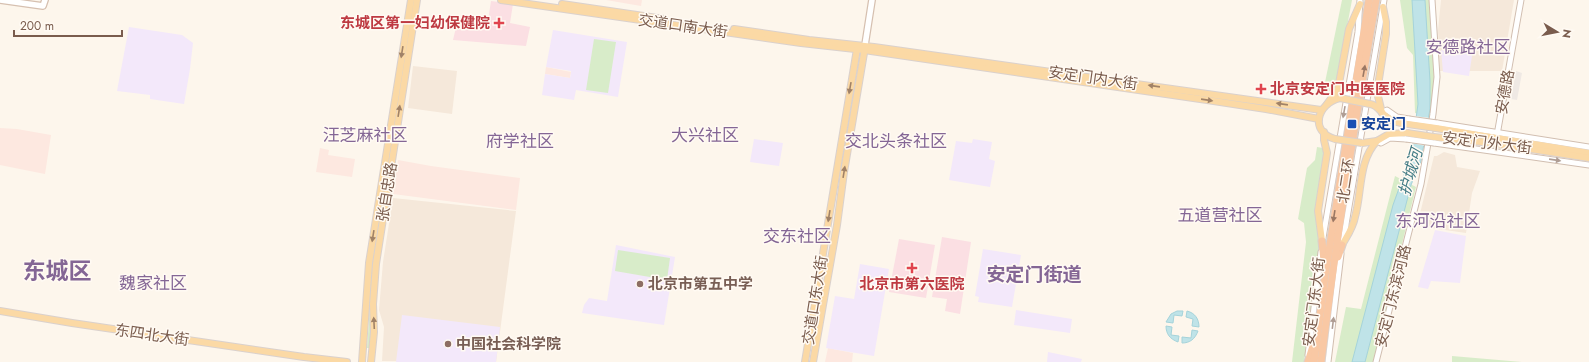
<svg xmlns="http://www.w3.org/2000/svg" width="1589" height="362" font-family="Jost,'Noto Sans SC',sans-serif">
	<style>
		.residential { fill: #f5e8da }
		.commercial { fill: #fde8e0 }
		.industrial { fill: #efe9e4 }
		.education { fill: #f3e8fa }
		.medical { fill: #fbdfe3 }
		.green { fill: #d8ecc9 }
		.water { fill: #bfe3e8; stroke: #a5d3da }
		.pier { fill: #fdf6ec }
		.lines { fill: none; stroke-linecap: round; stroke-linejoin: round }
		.tertiary-casing { stroke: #d1beb0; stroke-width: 7 }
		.secondary-casing { stroke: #d6c0b0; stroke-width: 8 }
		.primary-casing { stroke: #dad1cd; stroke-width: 8 }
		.trunk-casing { stroke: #dad1cd; stroke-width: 9 }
		.tertiary { stroke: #fff; stroke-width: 5 }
		.secondary { stroke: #fff; stroke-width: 5.5 }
		.primary { stroke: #fbd9a5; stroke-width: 6 }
		.trunk { stroke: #f9c8a4; stroke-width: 7 }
		.tertiary-bridge-casing { stroke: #d1beb0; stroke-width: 7; stroke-linecap: butt }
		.primary-bridge-casing { stroke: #dad1cd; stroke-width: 8; stroke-linecap: butt }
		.tertiary-bridge { stroke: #fff; stroke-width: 5 }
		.primary-bridge { stroke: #fbd9a5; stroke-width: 6 }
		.oneway { fill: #a18267 }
		.oneway2 { fill: #9a7763 }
		.oneway3 { fill: #af9d94 }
		.health-dot { fill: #e0444e; stroke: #fffaf3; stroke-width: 1.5 }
		.transit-dot { fill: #1a4fb4; stroke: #fffaf3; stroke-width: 1.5 }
		.education-dot { fill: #8d6e63; stroke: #fffaf3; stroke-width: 1.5 }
		.labels { text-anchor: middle; stroke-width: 3; stroke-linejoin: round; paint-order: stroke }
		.health-label { font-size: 15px; font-weight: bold; fill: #be3a42; stroke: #fffaf3; text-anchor: end }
		.street-label { font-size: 15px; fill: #7a5c4d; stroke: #fffaf3 }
		.transit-label { font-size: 15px; font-weight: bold; fill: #164399; stroke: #fffaf3; text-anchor: start }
		.education-label { font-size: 15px; font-weight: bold; fill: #785e54; stroke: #fffaf3; text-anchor: start }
		.water-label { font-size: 16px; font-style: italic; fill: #437c86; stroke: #fffaf3 }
		.quarter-label { font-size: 17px; fill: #846695; stroke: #fffaf3 }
		.district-label { font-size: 19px; font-weight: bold; fill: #846695; stroke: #fffaf3 }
		.town-label { font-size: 23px; font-weight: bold; fill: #846695; stroke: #fffaf3 }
	</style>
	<rect width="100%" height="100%" fill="#fdf6ec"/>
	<g class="residential">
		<path d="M1441,0H1514L1502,71H1440L1438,30Z"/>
		<path d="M413,66L457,71L452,114L408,108Z"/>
		<path d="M1444,152L1455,155L1457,167L1480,171L1472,193L1466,233L1417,226L1434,156H1437Z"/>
		<path d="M393,198L516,211L496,362L382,361L384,327L379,310L383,262Z"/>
	</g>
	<g class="commercial">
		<path d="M606,0H642L641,6Z"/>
		<path d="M546,67L571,72L570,78L545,74Z"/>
		<path d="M0,128L17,129L51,135L45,174L0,165Z"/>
		<path d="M320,148L329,150L328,155L355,159L352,177L316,172Z"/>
		<path d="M398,160L431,166L520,178L516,210L393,194Z"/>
		<path d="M828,348L853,353L852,362H825Z"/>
	</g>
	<path class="industrial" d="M1516,71L1522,73L1517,100L1511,99Z"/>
	<g class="education">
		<path d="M129,27L182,35L193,43L190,69L184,104L150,99V95L117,91Z"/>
		<path d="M553,30L627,42L618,97L576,90L574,100L542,95L545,74L570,78L571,73V71L546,67Z"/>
		<path d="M1464,48L1473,49L1469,76L1443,72L1441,50L1456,53Z"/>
		<path d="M754,139L783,143L779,166L750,162Z"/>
		<path d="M973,139L992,142L989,159L995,161L990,187L949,180L956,141L972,143Z"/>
		<path d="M1435,230L1466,236L1460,283L1431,281L1428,289L1418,287Z"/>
		<path d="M616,245L675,257L664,325L582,313L584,305L589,298L607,301Z"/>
		<path d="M983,249L1021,255L1012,307L978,302L979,297L975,296Z"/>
		<path d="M860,264L889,269L874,356L826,348L835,296L854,299Z"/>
		<path d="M1016,310L1072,319L1070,333L1014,325Z"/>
		<path d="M402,315L500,327L496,362H396Z"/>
		<path d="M1048,352L1082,359L1081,362H1047Z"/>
	</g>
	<g class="medical">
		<path d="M491,1L513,4L510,23L530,27L526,46L453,40L457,23L487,27Z"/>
		<path d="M942,237L971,242L960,314L945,311L947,299L932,297Z"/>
		<path d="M899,239L935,245L926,298L889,292Z"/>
	</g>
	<g class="green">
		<path d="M1342,0H1352L1335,90L1323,92Z"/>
		<path d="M1400,0H1430L1434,78L1431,116L1415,113L1413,55L1407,48Z"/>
		<path d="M594,39L616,42L608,93L586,90Z"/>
		<path d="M1317,147L1323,148L1324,153L1316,210L1320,241L1304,362H1292L1306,242L1304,223L1298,219L1307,168L1315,160Z"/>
		<path d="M1395,176L1416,187L1373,362H1335L1346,307L1361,309Z"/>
		<path d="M618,250L670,258L667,280L615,271Z"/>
		<path d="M372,279L370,348H367Z"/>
		<path d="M1452,356L1522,362H1452Z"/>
	</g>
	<g class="water">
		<path d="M1412,0H1425L1430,81V109L1421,161L1411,185L1365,362H1352L1393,205L1411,155L1418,104Z"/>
		<path d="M1177,311H1183L1182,316L1174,315L1173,323L1166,322L1171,314Z"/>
		<path d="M1187,311C1195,313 1199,319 1199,327L1192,326L1193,319L1186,317Z"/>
		<path d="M1166,326L1172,327L1171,335L1179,336L1178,342C1170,339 1166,334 1166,326Z"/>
		<path d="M1192,330L1198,331C1195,339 1190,343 1182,343V337L1191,338Z"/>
	</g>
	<path class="pier" d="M1414,116L1431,118L1426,146L1411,143Z"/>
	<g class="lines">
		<defs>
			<g id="tertiary">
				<path d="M1382,113L1387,110L1397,117L1409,119"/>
				<path d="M1437,123L1589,147"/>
				<path d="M1497,135L1521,0"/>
				<path d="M1377,141L1381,143L1390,138L1406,139"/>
				<path d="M1434,143L1589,165"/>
				<path d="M1323,238L1358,32L1360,0"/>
				<path d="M1343,242L1384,0"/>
				<path d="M1308,355L1321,252"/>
				<path d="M1328,362L1341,254"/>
				<path d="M1376,362L1421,184L1433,114L1437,77L1432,0"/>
			</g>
			<g id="secondary">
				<path d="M0,0L43,6L45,0"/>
				<path d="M865,45L872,0"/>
			</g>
			<g id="primary">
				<path d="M501,0L801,43L864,50L1207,100L1266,109L1319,119"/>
				<path d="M562,4L664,19"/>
				<path d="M734,29L809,40L874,47L1321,110"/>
				<path d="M1327,104L1338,89L1349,29L1360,4"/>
				<path d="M1370,104C1378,105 1380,112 1386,116C1392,122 1400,123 1408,124"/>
				<path d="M1382,113L1377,92L1386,34V22L1383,7"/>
				<path d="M1436,128L1589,153"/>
				<path d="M1434,137L1491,143L1589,158"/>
				<path d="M1335,139C1309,132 1317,103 1340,98"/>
				<path d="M1362,143L1377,141L1389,134L1407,133"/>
				<path d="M1322,241L1318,211L1327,153L1324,140V132"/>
				<path d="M1342,245C1347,236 1353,228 1355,217C1362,192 1358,161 1377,141"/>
				<path d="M0,311L72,323L304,357L347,362"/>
				<path d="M362,362L369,263L411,0"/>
				<path d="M371,362L374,332L373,304L376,264L417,0"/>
				<path d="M805,362L857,49"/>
				<path d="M813,362L837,225L844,172L865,47"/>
			</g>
			<g id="trunk">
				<path d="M1322,241L1324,261"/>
				<path d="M1338,257L1342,245"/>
				<path d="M1308,362L1313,346"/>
				<path d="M1314,362L1325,276L1369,0"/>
				<path d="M1321,362C1336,241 1355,120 1376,0"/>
			</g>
		</defs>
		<use href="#tertiary" class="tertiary-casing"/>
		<use href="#secondary" class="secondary-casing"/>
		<use href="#primary" class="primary-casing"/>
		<use href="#trunk" class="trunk-casing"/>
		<use href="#tertiary" class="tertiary"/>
		<use href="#secondary" class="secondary"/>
		<use href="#primary" class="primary"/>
		<use href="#trunk" class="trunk"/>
		<defs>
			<g id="tertiary-bridge">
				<path d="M1409,119L1437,123"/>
				<path d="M1406,139L1434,143"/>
			</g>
			<g id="primary-bridge">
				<path d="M1340,98L1370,104"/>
				<path d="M1408,124L1436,128"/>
				<path d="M1407,133L1434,137"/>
				<path d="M1335,139L1362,143"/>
			</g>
		</defs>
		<use href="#tertiary-bridge" class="tertiary-bridge-casing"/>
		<use href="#primary-bridge" class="primary-bridge-casing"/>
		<use href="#tertiary-bridge" class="tertiary-bridge"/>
		<use href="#primary-bridge" class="primary-bridge"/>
	</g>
	<defs><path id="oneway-solid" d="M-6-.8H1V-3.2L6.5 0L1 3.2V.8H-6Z"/></defs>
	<g class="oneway">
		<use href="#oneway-solid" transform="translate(402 52) rotate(99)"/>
		<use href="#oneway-solid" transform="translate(1154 86) rotate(-172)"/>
		<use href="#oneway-solid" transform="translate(850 88) rotate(100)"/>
		<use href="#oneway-solid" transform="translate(1207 100) rotate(8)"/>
		<use href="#oneway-solid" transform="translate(1282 104) rotate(-172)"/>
		<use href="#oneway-solid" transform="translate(399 111) rotate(-81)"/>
		<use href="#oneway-solid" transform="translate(844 172) rotate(-81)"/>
		<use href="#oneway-solid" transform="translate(829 216) rotate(99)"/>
		<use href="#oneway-solid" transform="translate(373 236) rotate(99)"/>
		<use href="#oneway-solid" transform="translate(374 323) rotate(-93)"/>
	</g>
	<g class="oneway2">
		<use href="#oneway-solid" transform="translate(1364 71) rotate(-80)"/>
		<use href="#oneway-solid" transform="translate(1334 216) rotate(99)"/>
	</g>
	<g class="oneway3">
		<use href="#oneway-solid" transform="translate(1344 112) rotate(100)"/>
		<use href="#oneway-solid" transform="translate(1555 160) rotate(8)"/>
		<use href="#oneway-solid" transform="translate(1333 323) rotate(-83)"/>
	</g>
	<g class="health-dot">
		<path d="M497 17h4v4h4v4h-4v4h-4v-4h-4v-4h4z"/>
		<path d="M1259 83h4v4h4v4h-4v4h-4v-4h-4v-4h4z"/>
		<path d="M910 262h4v4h4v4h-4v4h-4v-4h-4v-4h4z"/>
	</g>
	<rect class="transit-dot" x="1347" y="119" width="10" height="10" rx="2"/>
	<g class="education-dot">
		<circle cx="640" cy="284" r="4"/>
		<circle cx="448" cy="344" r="4"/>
	</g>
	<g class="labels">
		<g class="health-label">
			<text x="490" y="28">东城区第一妇幼保健院</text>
			<text x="1270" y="94" text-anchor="start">北京安定门中医医院</text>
			<text x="912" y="289" text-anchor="middle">北京市第六医院</text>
		</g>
		<g class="street-label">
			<text transform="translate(683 26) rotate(8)" y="5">交道口南大街</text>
			<text transform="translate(1093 78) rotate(8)" y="5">安定门内大街</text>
			<text transform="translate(1505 92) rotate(-80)" y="5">安德路</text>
			<text transform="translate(1487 143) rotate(7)" y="5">安定门外大街</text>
			<text transform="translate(1346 181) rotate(-81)" y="5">北二环</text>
			<text transform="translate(387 192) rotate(-81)" y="5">张自忠路</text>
			<text transform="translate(1393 296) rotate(-76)" y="5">安定门东滨河路</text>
			<text transform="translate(815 300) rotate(-81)" y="5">交道口东大街</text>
			<text transform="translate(1314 302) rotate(-83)" y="5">安定门东大街</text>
			<text transform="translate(152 335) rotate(8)" y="5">东四北大街</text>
		</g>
		<g class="transit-label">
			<text x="1361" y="129">安定门</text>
		</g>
		<g class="education-label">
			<text x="648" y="289">北京市第五中学</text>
			<text x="456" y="349">中国社会科学院</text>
		</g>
		<g class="water-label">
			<text transform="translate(1410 172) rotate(-74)" y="6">护城河</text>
		</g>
		<g class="quarter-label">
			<text x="1468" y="53">安德路社区</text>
			<text x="365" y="141">汪芝麻社区</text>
			<text x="705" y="141">大兴社区</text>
			<text x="520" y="147">府学社区</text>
			<text x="896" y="147">交北头条社区</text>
			<text x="1220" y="221">五道营社区</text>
			<text x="1438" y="227">东河沿社区</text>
			<text x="797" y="242">交东社区</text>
			<text x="153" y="289">魏家社区</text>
		</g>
		<g class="district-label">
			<text x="1034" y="281">安定门街道</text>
		</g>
		<g class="town-label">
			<text x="57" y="279">东城区</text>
		</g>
	</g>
	<g transform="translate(1557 32) rotate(100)" stroke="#fffaf3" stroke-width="3" paint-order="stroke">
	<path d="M0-3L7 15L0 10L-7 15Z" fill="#7a5c4d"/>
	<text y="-6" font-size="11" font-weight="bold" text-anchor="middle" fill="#7a5c4d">N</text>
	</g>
	<path d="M14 30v6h108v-6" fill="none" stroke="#7a5c4d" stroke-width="2"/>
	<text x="20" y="30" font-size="12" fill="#7a5c4d" stroke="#fffaf3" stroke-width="3" paint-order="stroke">200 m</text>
</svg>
